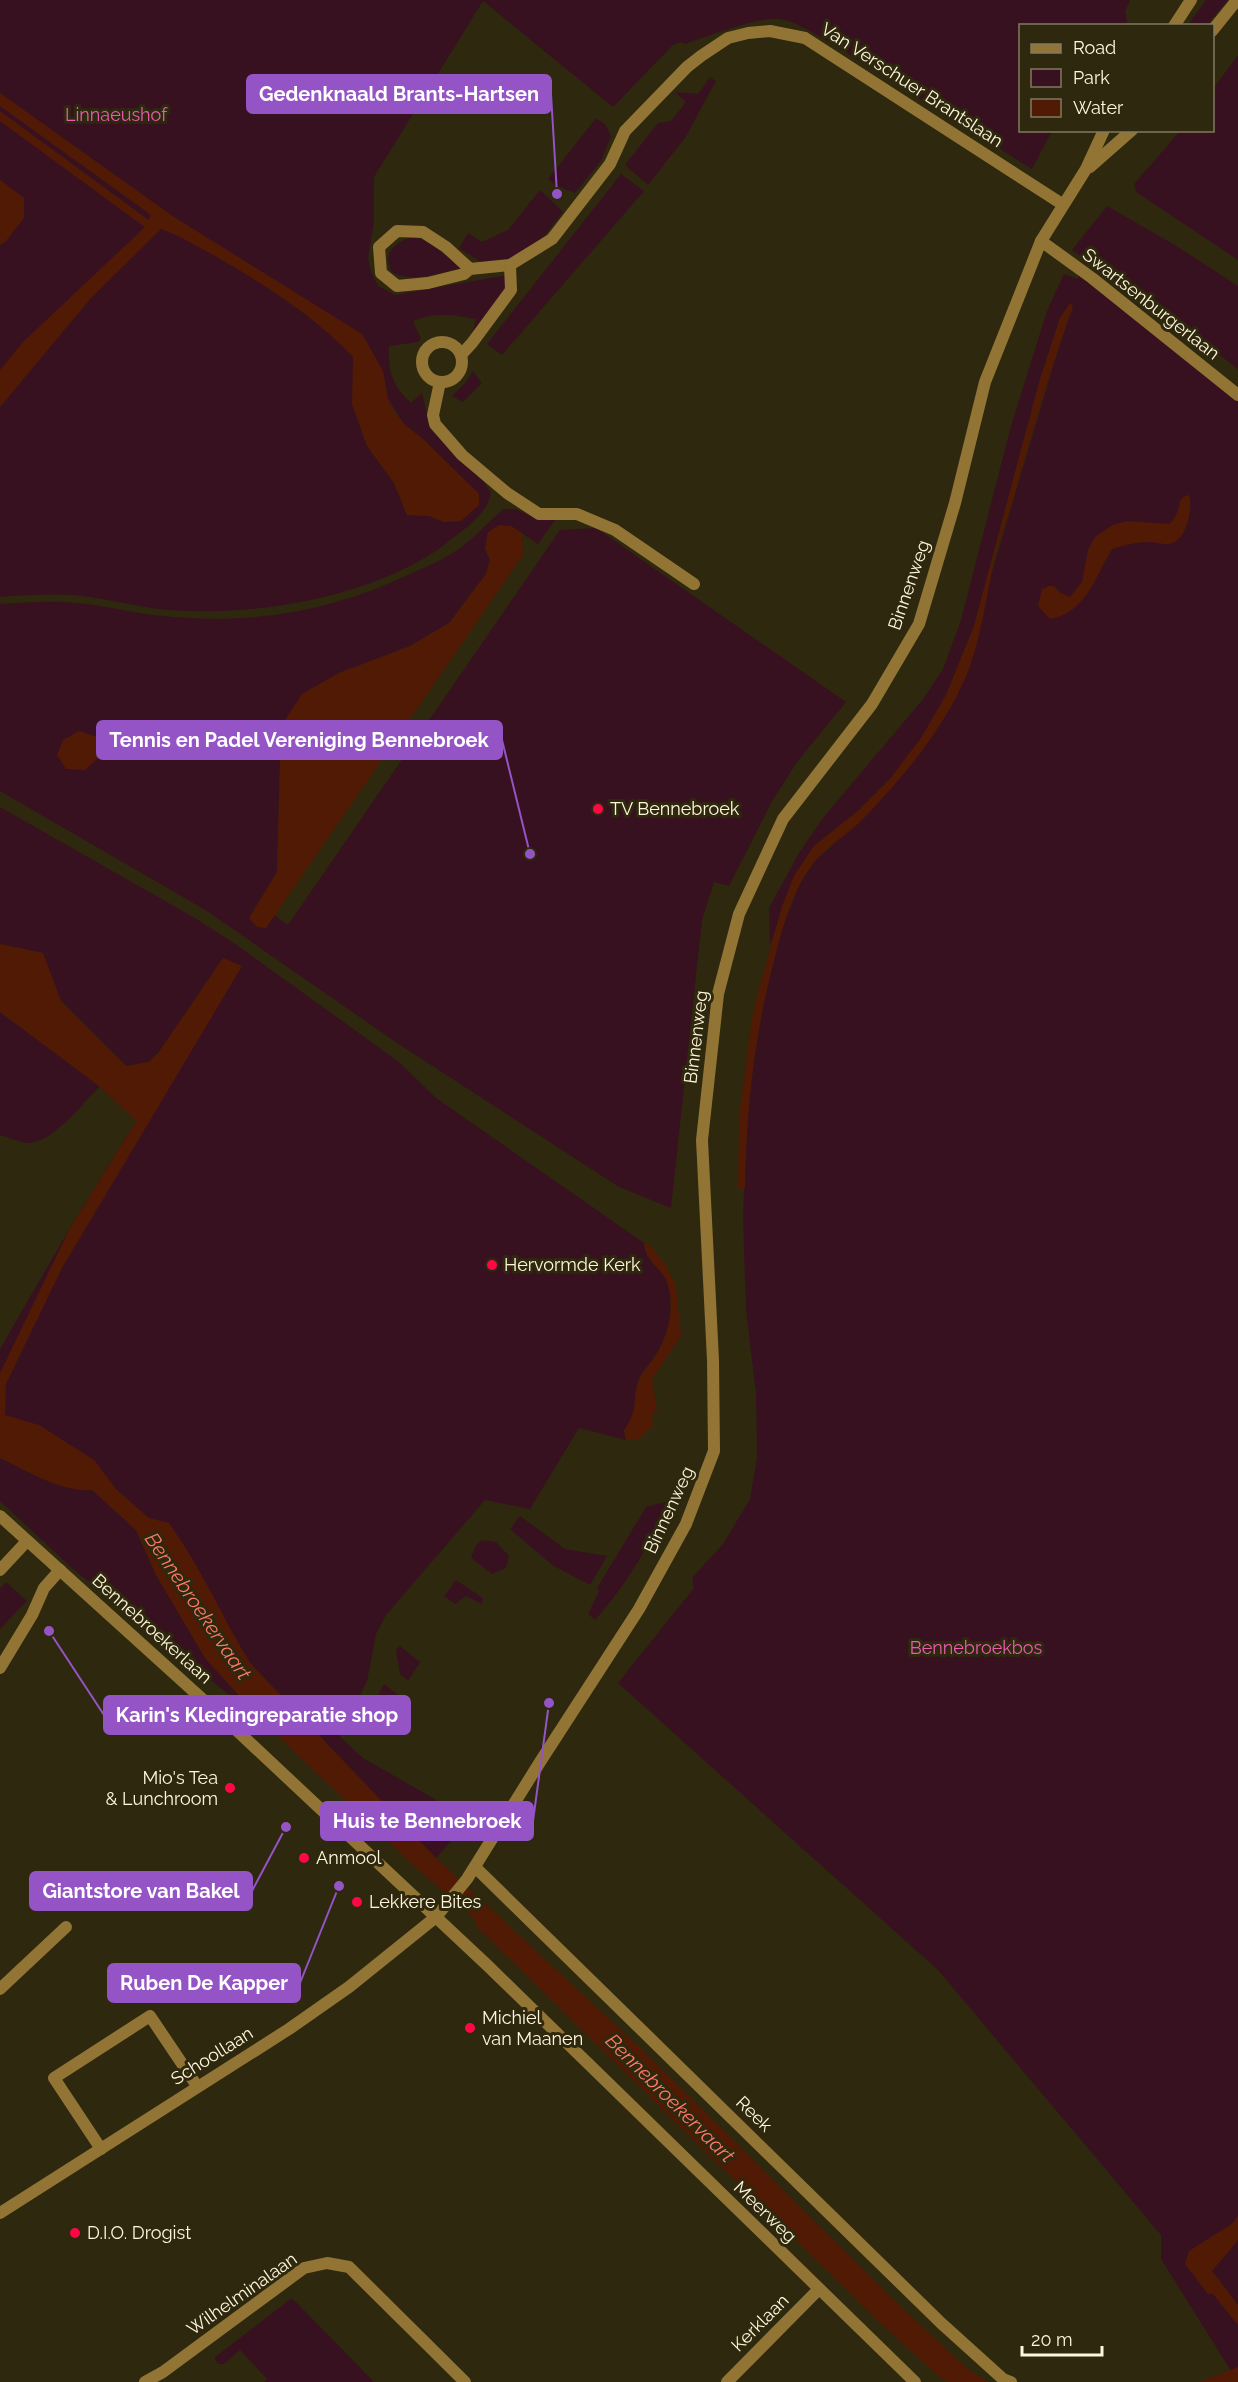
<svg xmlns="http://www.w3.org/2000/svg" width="1238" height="2382" font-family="Raleway,sans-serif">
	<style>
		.green { fill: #381120; fill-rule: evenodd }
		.water { fill: #501a05 }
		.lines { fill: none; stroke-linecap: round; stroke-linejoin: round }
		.stream { stroke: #501a05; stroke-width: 8 }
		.pedestrian { stroke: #927435; stroke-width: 12 }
		.minor { stroke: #927435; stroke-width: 12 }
		.tertiary { stroke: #927435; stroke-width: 12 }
		.poi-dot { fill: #ff0747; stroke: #2e280e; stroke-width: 2 }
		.labels { text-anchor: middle; stroke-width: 6; stroke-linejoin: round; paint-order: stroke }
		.street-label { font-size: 18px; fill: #fff6db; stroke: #2e280e }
		.park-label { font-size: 18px; fill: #ed59b3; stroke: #2e280e }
		.poi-label { font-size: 18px; fill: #fff6db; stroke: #2e280e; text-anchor: start }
		.water-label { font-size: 20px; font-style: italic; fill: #ff7969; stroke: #2e280e }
		.leader { fill: none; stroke: #9554c5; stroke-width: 2 }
		.callout-dot { fill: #9554c5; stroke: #2e280e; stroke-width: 2 }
		.callout { fill: #9554c5; stroke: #9554c5; stroke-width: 2 }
		.callout-label { font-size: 20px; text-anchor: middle; font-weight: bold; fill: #fff }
	</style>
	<rect width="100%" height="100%" fill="#2e280e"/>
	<g class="green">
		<path d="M0,0H1130L1125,12L1128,25L1020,26V130L1052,131L1032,169L831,43C816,35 798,22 780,19C760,16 706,37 685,44L681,42L673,45L613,107L483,1L374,177V222L368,258L371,272L378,286L395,295L518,273L472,335L476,319C454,315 434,312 413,321L421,339L418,342L389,346C388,373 392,384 411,403L422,393L431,430L484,482L491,493C487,515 465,528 448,542C377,598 246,619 158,609C132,605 107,599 82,596C54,593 27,595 0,597ZM282,290L383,371L388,399L404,424L424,440L479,494L444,522L430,516L407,515L394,483L367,446L352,404L354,357L331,333L277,294Z"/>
		<path d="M1206,0H1228L1207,25H1188Z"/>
		<path d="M1238,55V260L1136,192L1134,184L1180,131L1212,130L1213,89Z"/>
		<path d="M710,77L716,81L685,138L648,185L625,165L658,123L671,121L686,102L675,92L698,94Z"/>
		<path d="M596,118L605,124L611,136L601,161L575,193L557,186L548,179Z"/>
		<path d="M621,174L644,191L502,355L487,344Z"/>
		<path d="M540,190L563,212L539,243L511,261L484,264L459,248L468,233L482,242L508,230Z"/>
		<path d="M1107,206L1178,247L1238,286V369L1188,331L1072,250Z"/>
		<path d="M413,236L429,243L463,268C441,272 412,284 392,272C381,252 396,243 413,236Z"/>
		<path d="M1080,266L1238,392V2382L1161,2259V2235L938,1970L618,1683L694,1588L692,1578L723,1544L750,1499L757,1457L756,1393L746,1310L743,1217L749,1070L760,998L785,921L801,881L816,860L834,844L917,753L947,712L992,572L1059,346L1073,307L1060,318L1040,379L974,626L946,695L921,738L890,779L859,810L814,846L794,876L770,945L769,908L799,853L823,818L924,698L943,669L961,620L1011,426L1047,311L1064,274L1078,279Z"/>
		<path d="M473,371L482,383L463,402L452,396L466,382Z"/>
		<path d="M503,509H516L538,520H555L538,544L511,526L485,549L490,560L486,574L449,623L410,646L339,673L281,726L277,872L267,889L266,928L274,915L288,925L560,530L596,528L846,702L797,762L771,803L729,886L714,882L702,920L671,1208L619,1187L397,1043L207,911L0,791V604C28,602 58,600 86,604C112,607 137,614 163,616C251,625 330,612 410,574C428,566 447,558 463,546C477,535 489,522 503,509Z"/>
		<path d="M0,807L193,917L234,943L399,1062L436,1098L644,1243C646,1264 661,1266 667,1282C676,1308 668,1337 654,1358C649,1365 640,1374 638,1382C632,1402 639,1410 624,1430L626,1440L579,1428L530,1509L485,1500L386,1615L376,1634L367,1681L340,1737L363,1758L452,1809L451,1841L436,1858L250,1663L169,1523L149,1519L117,1490L93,1460L0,1415V1349L70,1228L136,1121L223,958L159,1052L149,1062L126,1066L61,1001L43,953L0,944Z"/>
		<path d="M0,1012L100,1086C83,1103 52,1144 27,1143C19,1142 8,1137 0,1135Z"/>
		<path d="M0,1458C28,1471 60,1492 92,1490L136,1530L156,1575L205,1658L262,1721L73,1569L0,1501Z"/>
		<path d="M672,1500C649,1544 628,1584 595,1620L588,1614L599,1591L597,1588L646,1507Z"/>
		<path d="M520,1516L565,1549L607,1556L590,1585L552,1565L510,1529Z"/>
		<path d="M481,1540L496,1542L509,1556L506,1568L492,1574L471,1558L475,1547Z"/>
		<path d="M456,1580L483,1598L482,1604L466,1596L455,1604L444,1596Z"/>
		<path d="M6,1582L27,1601L0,1629V1589Z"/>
		<path d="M400,1646L420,1662L408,1681L400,1674L396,1649Z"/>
		<path d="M384,1684L398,1695L387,1718L371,1708Z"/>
		<path d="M292,2298L374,2382H264L267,2379L240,2350L224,2364H218L214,2358Z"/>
	</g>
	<g class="water">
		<path d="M0,93L174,217L362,334L383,371L388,399L393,410L404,424L424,440L479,494V505L461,521L444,522L429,516L407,515L394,483L367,446L352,404L353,357C315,316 264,284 215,256C197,246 180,236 161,229L91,298L0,407V370L23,342L144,228L151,215L0,106Z"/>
		<path d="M0,180L24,198V218L6,241L0,245Z"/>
		<path d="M1070,303L1073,306C1051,369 1032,432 1014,496C1007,521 997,545 992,571C985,605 980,641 967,674C944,729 904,776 863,819C848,834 829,845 816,860C794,886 784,922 776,953C755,1031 746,1108 745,1188L738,1189L739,1117L751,1024L758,992L782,906L794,876L814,846L859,810L890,779L921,738L946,695L974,626L1040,379L1060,318Z"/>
		<path d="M1189,495C1193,509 1187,541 1169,544C1163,545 1155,542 1150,542C1136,542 1125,545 1112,549C1096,575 1086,613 1050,619L1038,606L1042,589L1049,586H1054L1059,592L1070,597L1082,582L1088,550L1095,537L1113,525L1127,521L1170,524C1172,520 1177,515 1178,510C1181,502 1178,498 1189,495Z"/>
		<path d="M499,525L511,526L522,533L523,555L266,928L257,927L249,918L277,872L281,726L302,694L339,673L410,646L449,623L486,574L490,560L485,549L488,532Z"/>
		<path d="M79,731L97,737L101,755L85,770L66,769L57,755L63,740Z"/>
		<path d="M0,944L43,953L61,1001L126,1066L149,1062L159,1052L223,958L242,966L62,1268L6,1384L5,1415L39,1425L94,1460L117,1490L149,1518L169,1523C201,1567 222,1617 250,1663L436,1858L636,2044L903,2309L970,2371L989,2382H947L936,2374L876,2319L477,1927L475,1919L414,1866L262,1721L205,1658L156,1575L136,1530L92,1490C60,1492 28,1471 0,1458V1373L70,1228L136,1121L99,1086L0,1012Z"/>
		<path d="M644,1243L650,1245L666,1265L676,1286L681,1336L652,1379L657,1409L652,1415L653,1425L638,1440H626L624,1430C639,1410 632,1402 638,1382C640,1374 649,1365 654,1358C668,1337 676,1308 667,1282C661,1266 646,1264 644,1243Z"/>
		<path d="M1238,2216V2240L1212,2271L1238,2305V2325L1213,2294H1208L1185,2264L1189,2251L1233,2223Z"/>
		<path d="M1238,2367V2382H1199Z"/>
	</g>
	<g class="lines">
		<path class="stream" d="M0,116L150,226"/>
		<g class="pedestrian">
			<path d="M0,1668L32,1615L44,1588L60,1570"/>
			<path d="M101,2149L54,2078L150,2016L197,2086"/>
		</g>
		<g class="minor">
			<path d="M1041,241L1092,278L1238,395"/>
			<path d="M470,269L446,247L423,232L397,231L379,247L381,273L397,286L428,283L464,274L470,269L510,265L552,239L610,164L625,131L687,67L701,56L728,38L748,33L770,31L805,38L1062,204"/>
			<circle cx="442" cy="362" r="20"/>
			<path d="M461,355L472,343L511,290L510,265"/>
			<path d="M440,382L433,415L435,424L462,455L507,493L539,514H577L615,530L694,584"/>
			<path d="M0,1570L27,1541"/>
			<path d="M475,1867L941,2323L1003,2379L1011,2382"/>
			<path d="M0,1989L66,1927"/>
			<path d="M0,2213L289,2029L349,1987L436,1917"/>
			<path d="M145,2382L163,2372L304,2268L327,2263L349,2267L465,2382"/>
			<path d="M727,2382L819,2289"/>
		</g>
		<g class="tertiary">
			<path d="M1174,26L1191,0"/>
			<path d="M1212,31L1237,0"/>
			<path d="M1090,167L1132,130"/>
			<path d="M0,1516L231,1725L487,1965L915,2382"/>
			<path d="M436,1917L467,1879L540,1762L639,1609L686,1524L714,1451L713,1360L702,1140L718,994L739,914L783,819L872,704L919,624L955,503L985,382L1041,241L1086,169L1104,130"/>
		</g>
	</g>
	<g class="poi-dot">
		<circle cx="598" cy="809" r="6"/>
		<circle cx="492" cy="1265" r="6"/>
		<circle cx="230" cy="1788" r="6"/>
		<circle cx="304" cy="1858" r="6"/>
		<circle cx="357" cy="1902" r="6"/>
		<circle cx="470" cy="2028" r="6"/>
		<circle cx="75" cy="2233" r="6"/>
	</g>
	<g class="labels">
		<g class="street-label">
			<text transform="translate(912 85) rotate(33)" y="6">Van Verschuer Brantslaan</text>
			<text transform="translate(1151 304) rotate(38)" y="6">Swartsenburgerlaan</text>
			<text transform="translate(909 585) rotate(-71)" y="6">Binnenweg</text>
			<text transform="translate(696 1037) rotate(-83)" y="6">Binnenweg</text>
			<text transform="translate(669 1510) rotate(-65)" y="6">Binnenweg</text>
			<text transform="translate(152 1629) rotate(42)" y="6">Bennebroekerlaan</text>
			<text transform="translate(212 2056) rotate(-32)" y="6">Schoollaan</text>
			<text transform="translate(754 2114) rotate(44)" y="6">Reek</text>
			<text transform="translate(765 2212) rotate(44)" y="6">Meerweg</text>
			<text transform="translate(242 2294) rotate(-35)" y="6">Wilhelminalaan</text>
			<text transform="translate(760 2323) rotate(-45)" y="6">Kerklaan</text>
		</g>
		<g class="park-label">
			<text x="116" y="121">Linnaeushof</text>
			<text x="976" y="1654">Bennebroekbos</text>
		</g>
		<g class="poi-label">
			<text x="610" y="815">TV Bennebroek</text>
			<text x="504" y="1271">Hervormde Kerk</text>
			<text x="218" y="1784" text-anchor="end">Mio's Tea<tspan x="218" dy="21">&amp; Lunchroom</tspan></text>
			<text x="316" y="1864">Anmool</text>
			<text x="369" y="1908">Lekkere Bites</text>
			<text x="482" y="2024">Michiel<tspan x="482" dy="21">van Maanen</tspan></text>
			<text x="87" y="2239">D.I.O. Drogist</text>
		</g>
		<g class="water-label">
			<text transform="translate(198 1606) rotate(56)" y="7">Bennebroekervaart</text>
			<text transform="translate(670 2098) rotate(45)" y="7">Bennebroekervaart</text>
		</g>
	</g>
	<path class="leader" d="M557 194L551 94M530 854L502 740M49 1631L104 1715M549 1703L533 1821M286 1827L252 1891M339 1886L300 1983"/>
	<g class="callout-dot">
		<circle cx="557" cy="194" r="6"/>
		<circle cx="530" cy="854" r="6"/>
		<circle cx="49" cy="1631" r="6"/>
		<circle cx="549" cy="1703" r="6"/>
		<circle cx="286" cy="1827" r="6"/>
		<circle cx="339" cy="1886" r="6"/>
	</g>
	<g class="callout">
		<rect x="247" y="75" width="304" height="38" rx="6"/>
		<rect x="97" y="721" width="405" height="38" rx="6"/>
		<rect x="104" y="1696" width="306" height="38" rx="6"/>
		<rect x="321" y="1802" width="212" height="38" rx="6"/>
		<rect x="30" y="1872" width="222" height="38" rx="6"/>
		<rect x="108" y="1964" width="192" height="38" rx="6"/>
	</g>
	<g class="callout-label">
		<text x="399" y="101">Gedenknaald Brants-Hartsen</text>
		<text x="299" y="747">Tennis en Padel Vereniging Bennebroek</text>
		<text x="257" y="1722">Karin's Kledingreparatie shop</text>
		<text x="427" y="1828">Huis te Bennebroek</text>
		<text x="141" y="1898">Giantstore van Bakel</text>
		<text x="204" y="1990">Ruben De Kapper</text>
	</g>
	<rect x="1019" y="24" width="195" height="108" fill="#2e280e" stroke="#827a60" stroke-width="1.5"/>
	<rect x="1031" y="44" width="30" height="9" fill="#927435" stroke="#827a60" stroke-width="1.5"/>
	<text x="1073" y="54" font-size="18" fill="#fff6db">Road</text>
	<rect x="1031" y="69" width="30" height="18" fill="#381120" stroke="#827a60" stroke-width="1.5"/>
	<text x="1073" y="84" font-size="18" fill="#fff6db">Park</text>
	<rect x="1031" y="99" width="30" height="18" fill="#501a05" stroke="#827a60" stroke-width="1.5"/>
	<text x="1073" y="114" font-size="18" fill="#fff6db">Water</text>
	<path d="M1022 2346v9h80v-9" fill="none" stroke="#fff6db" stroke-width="3"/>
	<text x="1031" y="2346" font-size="18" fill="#fff6db" stroke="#2e280e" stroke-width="4.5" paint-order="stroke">20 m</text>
</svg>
